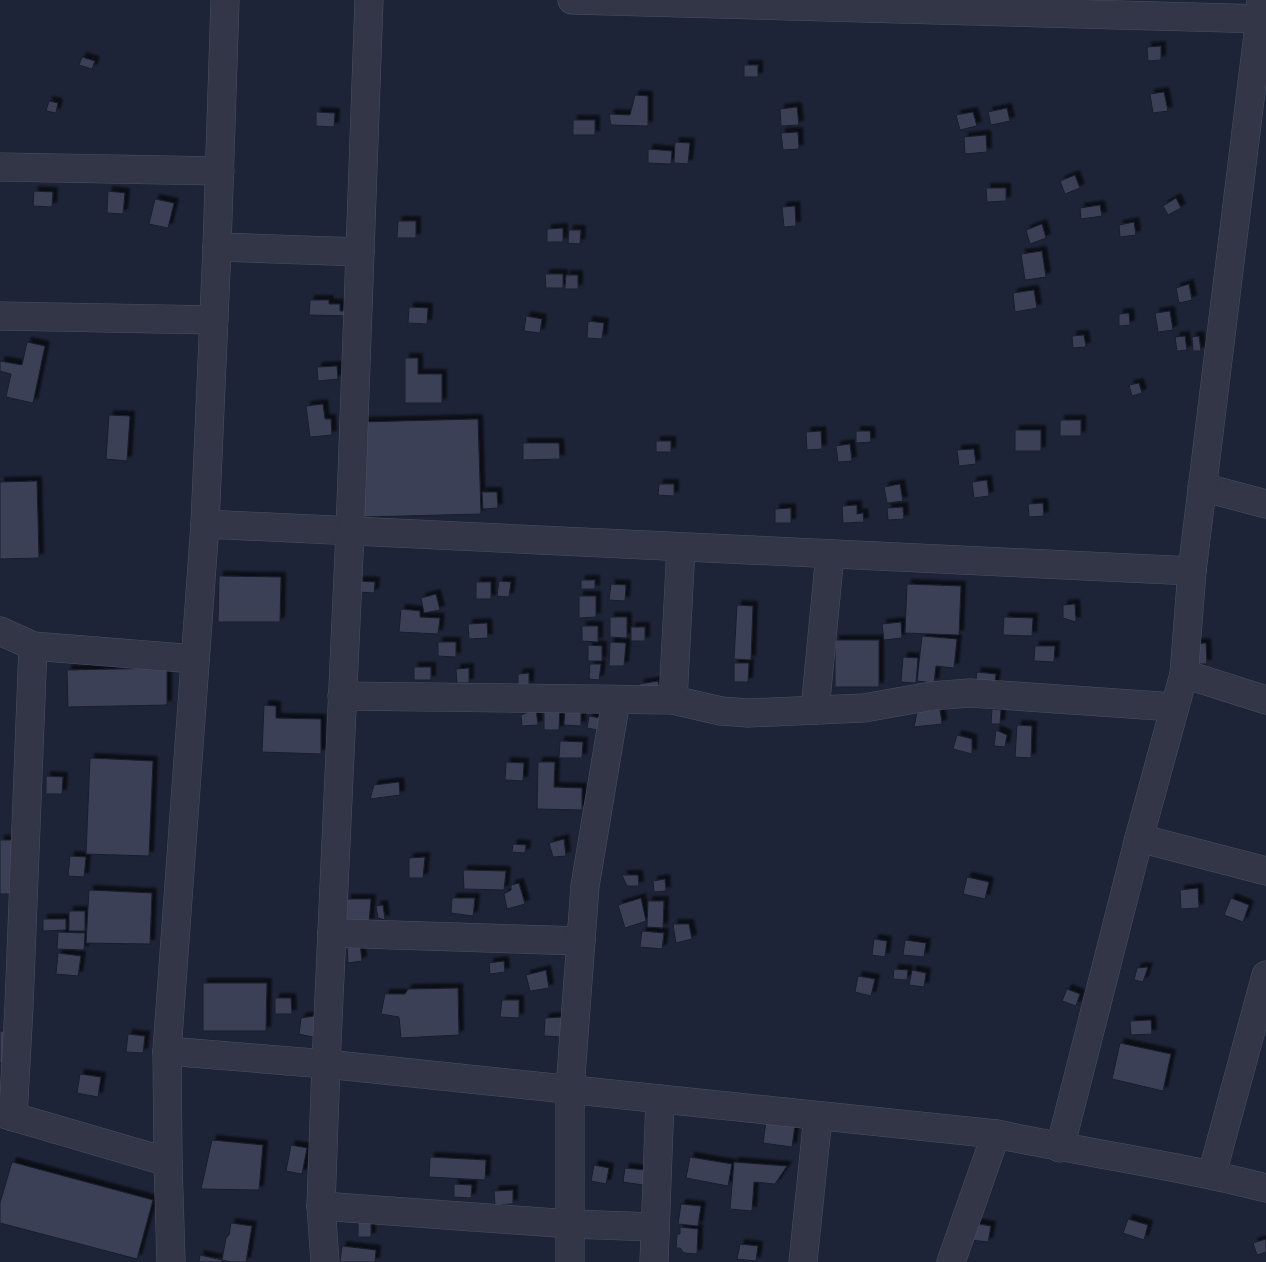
<svg xmlns="http://www.w3.org/2000/svg" width="1266" height="1262" font-family="'Public Sans',sans-serif">
	<style>
		.building { fill: #3a4157; stroke: #191e2d; filter: url(#shadow) }
		.lines { fill: none; stroke-linecap: round; stroke-linejoin: round }
		.minor-casing { stroke: #4c5162; stroke-width: 29 }
		.minor { stroke: #323647; stroke-width: 28 }
	</style>
	<defs>
		<filter id="shadow"><feDropShadow dx="4.5" dy="-4.5" stdDeviation="1" flood-color="#0009"/></filter>
	</defs>
	<rect width="100%" height="100%" fill="#1e2437"/>
	<g class="building">
		<path d="M1161,46V60L1148,61L1147,47Z"/>
		<path d="M82,57L95,61L92,69L79,65Z"/>
		<rect x="744" y="65" width="14" height="12"/>
		<path d="M1164,92L1168,111L1153,113L1150,94Z"/>
		<path d="M635,95L648,96V126L611,125L609,114L630,115Z"/>
		<path d="M49,101L58,103L56,113L46,111Z"/>
		<path d="M797,107L799,125L781,126L780,109Z"/>
		<path d="M1007,108L1010,121L991,125L988,112Z"/>
		<path d="M316,112L335,113L334,127L316,126Z"/>
		<path d="M973,112L977,126L960,130L956,115Z"/>
		<rect x="573" y="120" width="22" height="15"/>
		<path d="M798,132L799,149L783,150L781,133Z"/>
		<path d="M986,135L987,152L965,154L964,137Z"/>
		<path d="M675,142L690,143L688,164L674,163Z"/>
		<path d="M648,149L672,151L671,164L648,163Z"/>
		<path d="M1075,175L1080,188L1065,194L1060,181Z"/>
		<path d="M986,188H1006V201L987,202Z"/>
		<path d="M34,191L53,192L52,207L33,206Z"/>
		<path d="M108,191L125,193L123,214L107,213Z"/>
		<path d="M1176,198L1181,208L1168,215L1163,206Z"/>
		<path d="M155,199L174,203L168,228L149,224Z"/>
		<path d="M1100,205L1102,216L1081,219L1080,208Z"/>
		<path d="M795,206L796,226L784,227L782,207Z"/>
		<path d="M398,221H416V238H397Z"/>
		<path d="M1134,222L1136,235L1120,237L1119,225Z"/>
		<path d="M1042,224L1046,238L1030,244L1026,230Z"/>
		<path d="M563,228V242H547V229Z"/>
		<path d="M569,230H581L580,244L568,243Z"/>
		<path d="M1042,251L1046,277L1025,280L1021,254Z"/>
		<path d="M545,274H563V288H546Z"/>
		<path d="M566,275H578V289H565Z"/>
		<path d="M1189,284L1192,300L1179,303L1176,288Z"/>
		<path d="M1034,290L1037,308L1015,312L1013,293Z"/>
		<path d="M310,300H329V304H340V311H349V316L309,315Z"/>
		<path d="M409,307L428,308L427,324L408,323Z"/>
		<path d="M1170,311L1173,330L1158,332L1155,313Z"/>
		<path d="M1129,313L1130,325L1119,326V314Z"/>
		<path d="M526,316L542,319L540,333L524,331Z"/>
		<path d="M588,321L604,323L602,339L587,338Z"/>
		<path d="M1084,335L1086,347L1073,348L1072,336Z"/>
		<path d="M1185,336L1187,350L1177,351L1175,337Z"/>
		<path d="M1199,336L1201,351H1193L1192,337Z"/>
		<path d="M27,342L45,346L33,403L6,397L11,374L0,371V361L22,365Z"/>
		<path d="M405,358H418V374H442V403H405Z"/>
		<path d="M337,366L338,379L318,381L317,367Z"/>
		<path d="M1139,383L1142,393L1132,396L1129,385Z"/>
		<path d="M323,404L325,419H331L332,435L310,437L306,406Z"/>
		<path d="M109,415L130,416L127,461L106,459Z"/>
		<path d="M478,419L481,514L363,517L361,422Z"/>
		<rect x="1060" y="420" width="21" height="16"/>
		<rect x="1015" y="430" width="26" height="21"/>
		<path d="M821,431L822,449L807,450L806,432Z"/>
		<path d="M856,431H870L871,442L856,443Z"/>
		<rect x="656" y="441" width="15" height="11"/>
		<path d="M523,443H559L560,459L523,460Z"/>
		<path d="M850,444L852,461L838,462L836,446Z"/>
		<path d="M974,449L976,464L959,466L957,450Z"/>
		<path d="M987,480L989,496L974,498L972,482Z"/>
		<path d="M37,481L39,558L0,559V482Z"/>
		<path d="M659,484H674V496L658,495Z"/>
		<path d="M900,484L903,501L887,503L884,487Z"/>
		<path d="M482,492H497L498,508L483,509Z"/>
		<path d="M1043,503L1044,516L1029,517L1028,504Z"/>
		<path d="M857,505V514L863,513L864,522L843,523L842,506Z"/>
		<path d="M903,507L904,519L888,520L887,508Z"/>
		<path d="M791,508V523H775V509Z"/>
		<path d="M219,576L281,577L280,622H218Z"/>
		<rect x="581" y="580" width="14" height="9"/>
		<path d="M359,581L375,582L374,593L358,592Z"/>
		<path d="M499,581L511,582L509,597L497,596Z"/>
		<rect x="476" y="582" width="15" height="17"/>
		<path d="M611,584L626,585L625,601L609,600Z"/>
		<path d="M907,584L961,586L959,635L905,633Z"/>
		<path d="M436,594L440,610L424,613L421,598Z"/>
		<path d="M579,596H596V617L579,618Z"/>
		<path d="M1075,604L1076,622L1063,618V605Z"/>
		<path d="M737,605L753,606L751,660L734,659Z"/>
		<path d="M401,609L420,611V617L440,618L438,634L399,632Z"/>
		<path d="M610,617H627V638L610,637Z"/>
		<path d="M1004,617L1033,618L1032,636L1003,635Z"/>
		<path d="M901,622L902,638L884,640L882,624Z"/>
		<path d="M487,623L488,638L469,639L468,624Z"/>
		<path d="M582,626H598V642L582,641Z"/>
		<rect x="631" y="627" width="14" height="14"/>
		<path d="M922,636L957,639L954,668L936,666L934,683L917,681Z"/>
		<rect x="835" y="640" width="44" height="47"/>
		<path d="M438,642H456V657L438,656Z"/>
		<path d="M610,642L626,643L624,666H609Z"/>
		<path d="M1206,643L1207,664H1192L1191,644Z"/>
		<path d="M588,645L602,646V661H588Z"/>
		<path d="M1035,646H1055L1054,662L1034,661Z"/>
		<path d="M903,657L918,658L916,683L901,682Z"/>
		<path d="M734,663H749L748,682H734Z"/>
		<path d="M590,664H601L599,680L589,679Z"/>
		<rect x="414" y="667" width="17" height="13"/>
		<path d="M167,668V705L68,707L67,670Z"/>
		<path d="M469,668V683H457L456,669Z"/>
		<path d="M977,672L996,674L994,688L975,686Z"/>
		<path d="M529,673V686H518V674Z"/>
		<path d="M658,681L660,695L644,693L639,684Z"/>
		<path d="M264,705L276,706V718L321,719V754L262,752Z"/>
		<path d="M544,706H560L559,730H544Z"/>
		<path d="M536,709L538,725L522,726L521,715Z"/>
		<path d="M940,709L942,724L914,727L917,712Z"/>
		<path d="M992,709L1001,710L1000,724H991Z"/>
		<path d="M565,710L581,711V726L564,725Z"/>
		<path d="M589,716L606,719L604,731L587,728Z"/>
		<path d="M1017,725L1032,726L1031,758L1015,757Z"/>
		<path d="M996,730L1007,735L1005,747L994,746Z"/>
		<path d="M957,735L972,739V754L953,749Z"/>
		<path d="M560,741L583,742L582,758H559Z"/>
		<path d="M90,758L153,761L149,856L86,854Z"/>
		<path d="M506,762L524,763L523,781L505,780Z"/>
		<path d="M538,762H555L554,787L582,788V810L537,809Z"/>
		<path d="M46,776L63,777L62,794H46Z"/>
		<path d="M399,782L400,795L370,799L374,785Z"/>
		<path d="M564,839L566,856L553,857L549,843Z"/>
		<path d="M0,840H19L17,894H0Z"/>
		<path d="M513,844L526,845L525,853L512,852Z"/>
		<path d="M70,856L86,857L84,877L68,876Z"/>
		<path d="M425,857L423,878H409V858Z"/>
		<path d="M463,870L506,871L504,890L464,889Z"/>
		<path d="M622,875H638L639,886H627Z"/>
		<path d="M967,877L989,882L985,899L963,894Z"/>
		<path d="M665,879L666,891L654,892L653,881Z"/>
		<path d="M519,883L525,904L507,909L504,894L511,890V885Z"/>
		<path d="M1198,888L1199,908L1181,909L1180,890Z"/>
		<path d="M89,890L152,893L150,944L86,943Z"/>
		<path d="M452,898H475L473,916L451,913Z"/>
		<path d="M641,898L646,921L625,928L618,905Z"/>
		<path d="M1231,898L1249,905L1243,922L1224,915Z"/>
		<path d="M347,899H371L369,923L346,921Z"/>
		<path d="M648,901H664L663,928L647,927Z"/>
		<path d="M383,905L385,920L378,918L376,906Z"/>
		<rect x="69" y="911" width="16" height="20"/>
		<path d="M43,919H66V930L43,931Z"/>
		<path d="M673,924H689L692,939L676,943Z"/>
		<path d="M642,931L664,933L662,949L640,947Z"/>
		<path d="M58,932L85,933L84,950L57,949Z"/>
		<path d="M874,939L887,941L885,957L872,955Z"/>
		<path d="M905,940L926,943L924,957L903,955Z"/>
		<path d="M360,943L362,961L348,963L347,944Z"/>
		<path d="M58,953L81,956L78,976L56,974Z"/>
		<path d="M504,961L505,972L490,974L489,963Z"/>
		<path d="M1148,967L1143,982L1134,980L1137,968Z"/>
		<path d="M894,969L908,970L907,980L893,979Z"/>
		<path d="M546,970L549,988L530,991L526,975Z"/>
		<path d="M912,970L926,973L924,987L909,985Z"/>
		<path d="M858,976L875,979L871,996L855,992Z"/>
		<path d="M203,983H267L266,1031H203Z"/>
		<path d="M458,988L459,1035L401,1038L399,1017L381,1014L385,994H405L408,989Z"/>
		<path d="M1067,989L1080,994L1076,1006L1062,1001Z"/>
		<path d="M275,998H291L292,1014H275Z"/>
		<path d="M502,1000H519V1018L500,1017Z"/>
		<path d="M321,1015L317,1038L299,1034L301,1018Z"/>
		<path d="M562,1017L561,1037L544,1036L545,1018Z"/>
		<path d="M1151,1020L1152,1034L1131,1035L1130,1021Z"/>
		<path d="M0,1031L12,1032L10,1064L0,1063Z"/>
		<path d="M128,1034L145,1036L143,1053L126,1052Z"/>
		<path d="M1120,1043L1171,1054L1163,1091L1112,1079Z"/>
		<path d="M80,1074L101,1077L98,1097L77,1093Z"/>
		<path d="M767,1114L796,1118L792,1147L763,1143Z"/>
		<path d="M212,1140L263,1145L259,1190L201,1189Z"/>
		<path d="M291,1145L307,1148L302,1174L286,1171Z"/>
		<path d="M430,1157L486,1160L485,1180L429,1177Z"/>
		<path d="M690,1157L732,1164L728,1186L686,1178Z"/>
		<path d="M12,1162L153,1200L137,1259L0,1223V1203Z"/>
		<path d="M734,1162L787,1166L775,1184L754,1182L752,1211L730,1209Z"/>
		<path d="M594,1165L609,1168L606,1184L591,1181Z"/>
		<path d="M625,1168L645,1170L643,1185L623,1182Z"/>
		<path d="M454,1184L472,1185L471,1198L454,1197Z"/>
		<path d="M513,1190V1204L495,1205L494,1191Z"/>
		<path d="M681,1204L701,1206L698,1226L678,1224Z"/>
		<path d="M1128,1219L1148,1225L1144,1240L1123,1233Z"/>
		<path d="M358,1220L371,1221V1237H358Z"/>
		<path d="M231,1223L252,1226L246,1262H231L222,1260L226,1238L229,1235Z"/>
		<path d="M973,1223L991,1226L988,1242L971,1240Z"/>
		<path d="M680,1227L698,1229L697,1254L684,1253L680,1248H676L677,1234H680Z"/>
		<path d="M1266,1239V1252L1257,1255L1253,1243Z"/>
		<path d="M740,1244L758,1246L756,1261L737,1259Z"/>
		<path d="M342,1246L376,1250L375,1262H340Z"/>
		<path d="M200,1255L222,1260V1262H199Z"/>
	</g>
	<g class="lines">
		<defs>
			<g id="minor">
				<path d="M572,0L1266,19"/>
				<path d="M0,167L220,171"/>
				<path d="M217,247L360,252"/>
				<path d="M0,316L214,320"/>
				<path d="M1202,487L1266,504"/>
				<path d="M205,524L1192,571L1260,18L1261,0"/>
				<path d="M0,631L33,646L195,659"/>
				<path d="M1184,674L1266,700"/>
				<path d="M342,696L673,700L721,711L748,713L864,708L931,696L970,693L1174,707"/>
				<path d="M673,700L681,547"/>
				<path d="M815,710L830,554"/>
				<path d="M1139,838L1266,871"/>
				<path d="M332,933L581,941"/>
				<path d="M167,1051L326,1064L996,1134"/>
				<path d="M0,1113L168,1162"/>
				<path d="M13,1117L19,1006L33,646"/>
				<path d="M1060,1148L1139,838L1184,674L1192,571"/>
				<path d="M1212,1174L1266,975"/>
				<path d="M321,1206L571,1224L655,1227"/>
				<path d="M171,1262L168,1162L167,1051L205,524L217,247L225,0"/>
				<path d="M325,1262L321,1206L326,1064L350,532L369,0"/>
				<path d="M570,1262V1089L585,886L616,700"/>
				<path d="M654,1262L660,1099"/>
				<path d="M803,1262L818,1116"/>
				<path d="M951,1262L996,1134C1086,1153 1177,1165 1266,1188"/>
			</g>
		</defs>
		<use href="#minor" class="minor-casing"/>
		<use href="#minor" class="minor"/>
	</g>
</svg>
